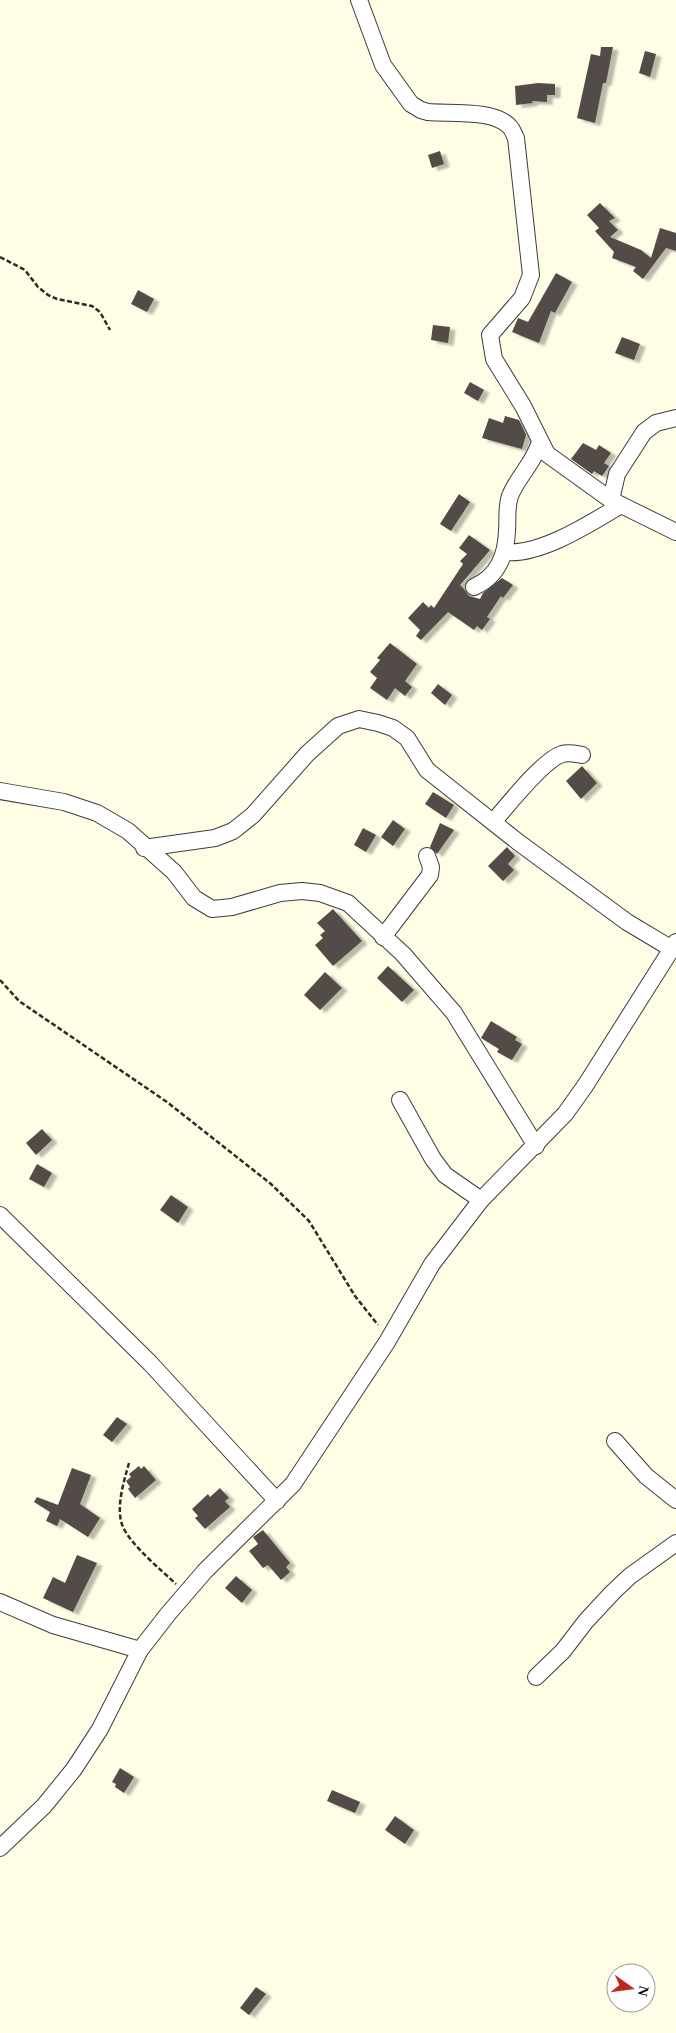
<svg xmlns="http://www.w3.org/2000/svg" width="676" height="2033" font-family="Georgia,serif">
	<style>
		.building { fill: #534c46; filter: url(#shadow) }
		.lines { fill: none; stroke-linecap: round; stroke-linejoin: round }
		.street-casing { stroke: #3d3d3d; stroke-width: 18 }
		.path { stroke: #2c2c2c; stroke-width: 2.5; stroke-dasharray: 5 2.5; stroke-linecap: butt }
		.street { stroke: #fff; stroke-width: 16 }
	</style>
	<defs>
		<filter id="shadow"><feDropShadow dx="5.5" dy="3" stdDeviation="1" flood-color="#0004"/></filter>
	</defs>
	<rect width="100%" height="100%" fill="#fffde6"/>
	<g class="building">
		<path d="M601,47H613L606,83H603L595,123L577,118L591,54L600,56Z"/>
		<path d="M645,51L656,54L650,77L639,73Z"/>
		<path d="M538,83L555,84V95H547V102L532,101L533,103L516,105L515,86Z"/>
		<path d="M440,151L444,164L432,168L428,155Z"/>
		<path d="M600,203L615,218L609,221L618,230L610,237L641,250L651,258L660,228L676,233V251L666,248L643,279L633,271L636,267L612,258L614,252L595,231L599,228L587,215Z"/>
		<path d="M556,273L572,282L555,313L551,311L539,343L512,332L518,318L528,322Z"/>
		<path d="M138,290L154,299L147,312L131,304Z"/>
		<path d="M433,325L450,327L448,343L431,340Z"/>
		<path d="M622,337L640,344L634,360L615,353Z"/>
		<path d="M470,382L484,390L478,401L464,393Z"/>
		<path d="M505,416L519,420L526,435L522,449L482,438L489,418L503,423Z"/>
		<path d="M583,443L596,450L599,445L611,453L604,463L609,466L602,476L594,471L592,474L571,459Z"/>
		<path d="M459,494L470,502L451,531L440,524Z"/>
		<path d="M469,535L490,550L460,585L464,589L466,592L469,596L480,599L483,593L502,578L513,585L503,598L501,596L487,617L490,619L482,630L477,626L474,630L448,612L421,640L416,636L420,630L408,618L423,602L429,608L431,605L434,608L463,564L460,561L467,554L459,548Z"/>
		<path d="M390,643L417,664L405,681L412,687L405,696L395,688L387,700L370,688L377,678L370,672L380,660L377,658Z"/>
		<path d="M438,684L452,695L445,705L431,693Z"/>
		<path d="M582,766L597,783L581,799L566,781Z"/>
		<path d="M433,792L454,805L446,818L425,804Z"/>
		<path d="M393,820L405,829L393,846L381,837Z"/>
		<path d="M440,823L454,830L437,854L430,847Z"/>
		<path d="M363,828L376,835L366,852L354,845Z"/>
		<path d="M507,847L515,856L508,864L514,870L503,881L488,866Z"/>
		<path d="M333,909L362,941L333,966L315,945L323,938L320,935L325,931L317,923Z"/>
		<path d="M388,966L414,990L402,1002L377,978Z"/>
		<path d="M325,972L342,988L320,1010L304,995Z"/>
		<path d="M491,1021L517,1037L515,1040L522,1044L512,1060L497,1052L499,1049L481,1038Z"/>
		<path d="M42,1129L52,1140L36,1155L26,1143Z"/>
		<path d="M37,1164L52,1173L44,1187L29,1179Z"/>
		<path d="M171,1195L188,1207L178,1223L160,1210Z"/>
		<path d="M117,1417L127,1424L112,1442L103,1435Z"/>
		<path d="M139,1466L141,1469L144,1466L156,1480L135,1498L128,1489L130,1487L126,1481L131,1477L129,1474Z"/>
		<path d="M72,1468L91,1475L80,1504L100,1518L88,1537L60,1519L57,1526L46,1521L50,1512L34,1502L37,1497L58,1505Z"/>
		<path d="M220,1488L229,1498L225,1501L230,1507L205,1529L195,1518L198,1516L192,1509L208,1494L210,1497Z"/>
		<path d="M263,1530L290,1563L286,1567L290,1572L281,1580L268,1565L263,1568L249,1551L258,1544L253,1537Z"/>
		<path d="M77,1555L97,1563L73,1612L43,1598L53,1577L65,1583Z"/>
		<path d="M236,1576L252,1590L242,1603L225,1588Z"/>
		<path d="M120,1768L134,1777L124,1793L115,1787L116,1784L112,1782Z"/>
		<path d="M332,1790L360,1802L355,1813L327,1801Z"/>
		<path d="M395,1816L414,1830L405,1844L385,1830Z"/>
		<path d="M256,1987L266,1994L249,2015L240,2008Z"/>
	</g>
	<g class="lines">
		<defs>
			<g id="street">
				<path d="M359,0L383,65L411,104L421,110L428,112C450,114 495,109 510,127C513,130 514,135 516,138L531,275L522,298L490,335L494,359L523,406L547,454L611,500L676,532"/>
				<path d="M611,500L617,474L644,432L656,423L676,418"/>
				<path d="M505,552C540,556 591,523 621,505"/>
				<path d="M474,587C498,576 506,556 507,531C508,519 506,508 510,496C518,476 534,463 540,442"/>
				<path d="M0,791L64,802L97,813L128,831L174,872L194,898L212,909L232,907L280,893L302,891L320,893L348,903L403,954L454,1013L536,1146"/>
				<path d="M494,821C508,805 543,760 562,754C569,752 576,754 582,755"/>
				<path d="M144,848L215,838L233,831L253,815L307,754L338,726L359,719L378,723L393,728L407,738L427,770L518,842L627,922L672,949"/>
				<path d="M383,937L430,875L431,867L427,856"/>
				<path d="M400,1100L433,1159L445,1175L481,1200"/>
				<path d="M0,1215L150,1363L277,1501"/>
				<path d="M615,1441L646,1476L676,1500"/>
				<path d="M0,1602L53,1625L140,1650"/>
				<path d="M536,1677L563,1651L586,1621L613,1592L630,1576L676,1543"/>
				<path d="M0,1848L44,1806L74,1769L100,1729L140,1650L168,1614L205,1571L293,1484L387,1342L432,1264L481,1200L565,1114L585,1086L676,942"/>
			</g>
		</defs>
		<use href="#street" class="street-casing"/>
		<g class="path">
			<path d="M0,257L25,270L38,287L48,295L57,299L92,306L100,312L110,330"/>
			<path d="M0,980L19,1001L167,1102L271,1184L309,1221L355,1296L378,1325"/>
			<path d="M129,1463C124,1481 115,1509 123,1527C131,1545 161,1570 176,1584"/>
		</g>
		<use href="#street" class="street"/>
	</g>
	<g transform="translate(631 1988) rotate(104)"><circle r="24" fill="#ffffff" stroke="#9d9d9d"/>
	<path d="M0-4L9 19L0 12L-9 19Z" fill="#bc291f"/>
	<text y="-8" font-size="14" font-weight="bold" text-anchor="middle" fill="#0a0a0a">N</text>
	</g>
</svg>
